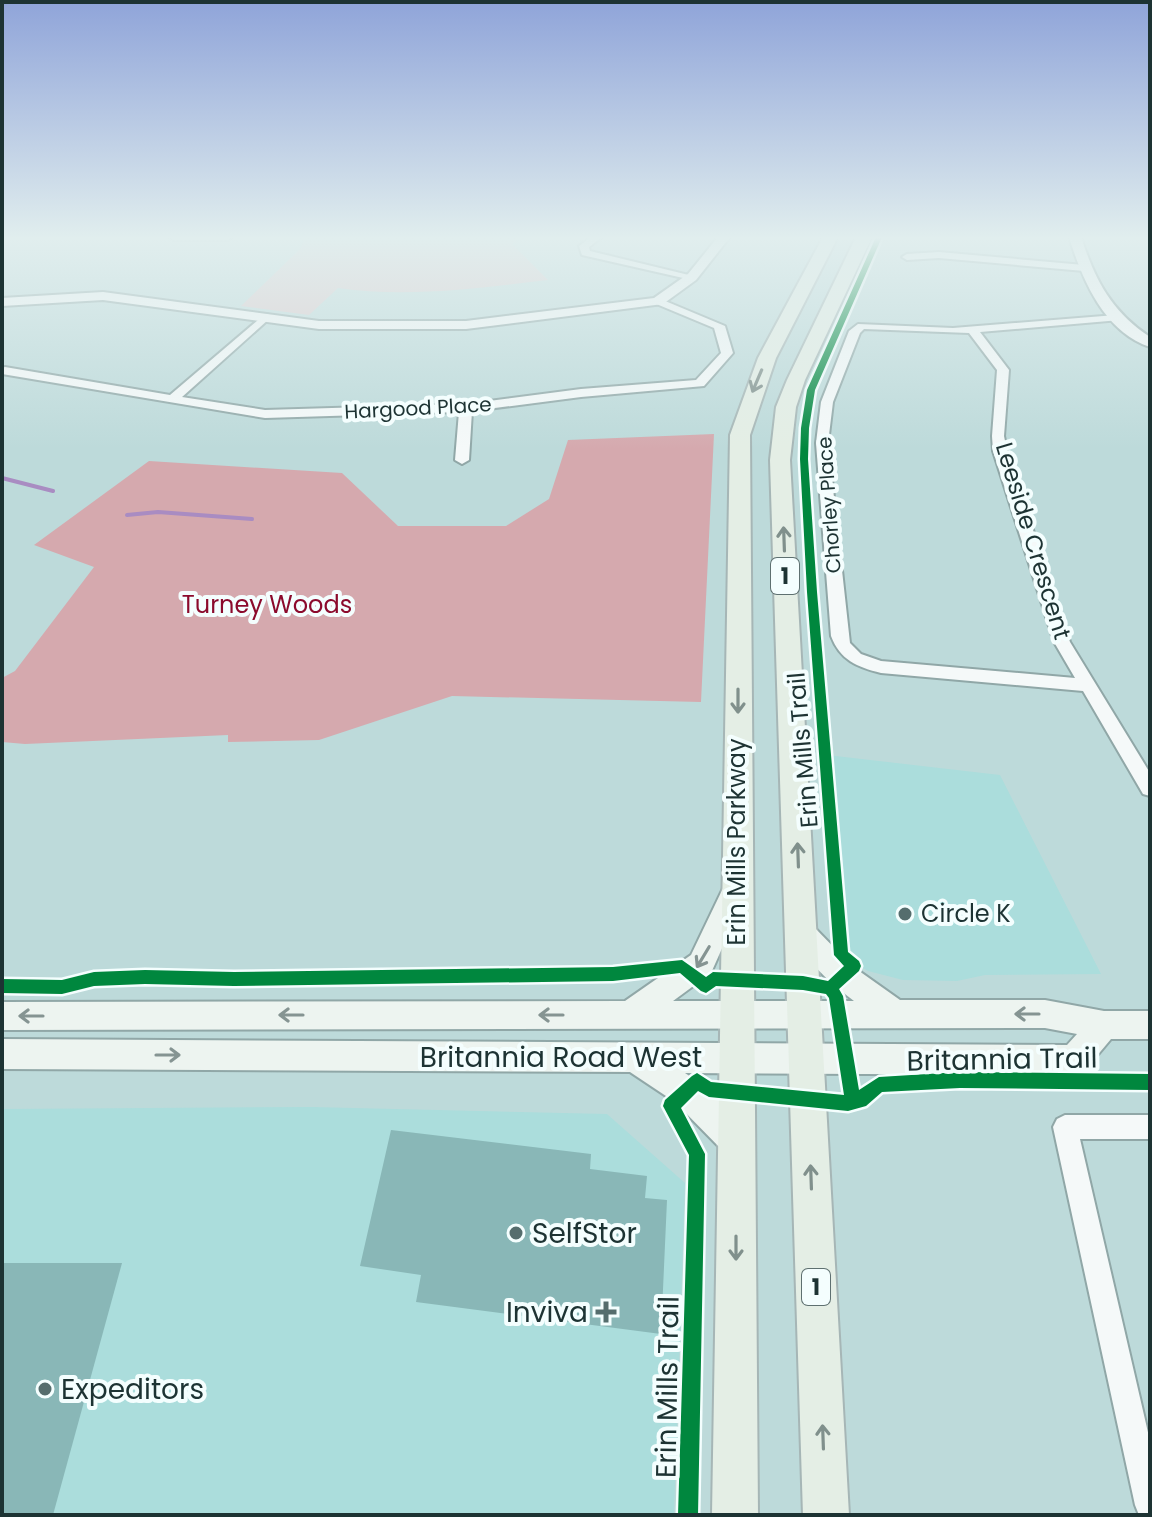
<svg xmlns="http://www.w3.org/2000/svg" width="1152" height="1517" font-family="Poppins,sans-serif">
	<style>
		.built { fill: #abdddc }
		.green { fill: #dec9cb }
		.forest { fill: #d5a9ae }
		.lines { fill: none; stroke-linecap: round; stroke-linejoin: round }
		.stream { stroke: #a98cc2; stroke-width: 4 }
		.building { fill: #89b7b7 }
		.minor-casing { stroke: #90a7a7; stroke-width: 4 }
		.tertiary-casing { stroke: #90a7a7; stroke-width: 4 }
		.secondary-casing { stroke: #90a7a7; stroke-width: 4 }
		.primary-casing { stroke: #a6b6b6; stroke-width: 4 }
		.minor { fill: #f5f9f9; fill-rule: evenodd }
		.tertiary { fill: #f5f9f9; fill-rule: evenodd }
		.secondary { fill: #edf4f0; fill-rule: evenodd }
		.primary { fill: #e4eee5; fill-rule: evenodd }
		.cycleway-casing { stroke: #f4fefe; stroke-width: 5 }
		.cycleway { fill: #00873e; fill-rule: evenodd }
		.oneway { stroke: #80908c }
		.oneway2 { stroke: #859492 }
		.poi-dot { fill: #556d6d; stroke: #f4fefe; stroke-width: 3 }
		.labels { text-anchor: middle; stroke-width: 8; stroke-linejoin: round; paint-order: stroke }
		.far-street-label { font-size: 20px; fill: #1d3333; stroke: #f4fefe }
		.shield { fill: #f4fefe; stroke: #5e7070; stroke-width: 2 }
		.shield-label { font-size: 22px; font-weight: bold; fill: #1d3333 }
		.street-label { font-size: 24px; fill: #1d3333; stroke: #f4fefe }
		.park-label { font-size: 24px; fill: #8b0a2c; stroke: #f4fefe }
		.poi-label { font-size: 24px; fill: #1d3333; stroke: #f4fefe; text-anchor: start }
		.near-street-label { font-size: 28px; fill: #1d3333; stroke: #f4fefe }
		.near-poi-label { font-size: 28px; fill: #1d3333; stroke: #f4fefe; text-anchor: start }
	</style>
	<rect width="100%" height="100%" fill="#bddada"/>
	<g class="built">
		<path d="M827,755L1000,775L1101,974L985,975L957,981L903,980L868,971L856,964L843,948Z"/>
		<path d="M312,1107L607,1114L685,1183L674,1515H2V1109Z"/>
	</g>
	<path class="green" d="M305,237H523L512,244L548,280C479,288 407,298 338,288L309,315L241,306L300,249Z"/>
	<path class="forest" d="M714,434L701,702L452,696L319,740L228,742V735L25,744L2,742V678L15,671L94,567L34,545L149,461L342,473L398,526H506L549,499L568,440Z"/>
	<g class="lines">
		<g class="stream">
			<path d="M2,478L53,491"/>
			<path d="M127,515L158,512L252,519"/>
		</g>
	</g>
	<g class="building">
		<path d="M391,1130L591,1154L590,1169L647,1176L645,1198L667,1200L661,1334L416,1302L421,1275L360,1266Z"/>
		<path d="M2,1263H122L53,1515H2Z"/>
	</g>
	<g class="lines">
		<defs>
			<g id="minor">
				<path d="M169,237H232L227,240H174Z"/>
				<path d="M591,237H602L589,247L590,251L697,277L692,280L582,255L579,246Z"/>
				<path d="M939,252L1084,265L1089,268L1084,271L939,258L907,260L902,257L907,254Z"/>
				<path d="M658,298L725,326L733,353L704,386L581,397L472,411L469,460L462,464L455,460L459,412L265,418L2,374V368L5,367L170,395L265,314L269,315V319L182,397L265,410L466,404L581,389L696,380L721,353L714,328L654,303L653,301Z"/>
				<path d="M1116,315L1121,318L1120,320L980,332L1009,370L1004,436L1007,451L1070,642L1150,773V796L1143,794L1083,691L881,673C857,667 840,660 831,636L816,443L821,402L849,331L858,324L953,328ZM864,329L969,333L997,370L992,436L993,451L1054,642L1075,678L881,661L861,654L850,643L828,443L833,402L860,333Z"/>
				<path d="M1065,1115H1150V1139H1080L1150,1441V1515H1139L1135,1505L1053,1127L1057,1119Z"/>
			</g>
			<g id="tertiary">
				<path d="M718,237H730L696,280L663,304L466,329H319L103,300L2,306V298L103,292L319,321H466L654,298L688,274Z"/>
				<path d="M1069,237H1081C1095,280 1111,311 1150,337V347C1104,332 1082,279 1069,237Z"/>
			</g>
			<path id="secondary" d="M735,879L744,882L748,890L711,973L673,1001H854L832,984L791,942L787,933L791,924L801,921L811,924L852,966L900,1000H1045L1104,1011H1150V1039H1111L1085,1070L1074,1075L685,1073C706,1086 743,1119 752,1142L747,1153L736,1158L725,1153L675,1102L630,1072L2,1069V1039L1067,1045L1077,1034L1045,1028L2,1030V1002L625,1001L691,955L726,882Z"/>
			<g id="primary">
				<path d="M823,237H838L776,358L750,435L758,1515H712L730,435L758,358Z"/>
				<path d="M856,237H872L805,380L796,407L790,460L849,1515H803L770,460L776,407L787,380Z"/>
			</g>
		</defs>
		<use href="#minor" class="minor-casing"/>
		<use href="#tertiary" class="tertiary-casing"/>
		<use href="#secondary" class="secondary-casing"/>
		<use href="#primary" class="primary-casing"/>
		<use href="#minor" class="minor"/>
		<use href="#tertiary" class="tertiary"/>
		<use href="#secondary" class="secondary"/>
		<use href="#primary" class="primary"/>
		<defs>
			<path id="cycleway" d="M876,237H882L815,390L809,428L808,459L817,592L848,952L859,961L861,966L859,971L839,989L843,996L859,1090L879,1077L960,1072L1150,1074V1090L960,1088L882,1092L866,1106L848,1111L709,1097L698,1091L681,1108L705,1154L698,1515H678L689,1155L663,1106L665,1100L692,1076L697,1073L711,1082L844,1095L829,998L826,994L803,990L716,986L706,993L701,991L680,973L613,981L234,986L145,984L94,986L62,994L2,993V979L62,980L94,972L145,970L234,972L613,967L682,960L706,977L713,972L803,976L828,981L844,966L834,955L807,592L800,459L801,428L807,390Z"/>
		</defs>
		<use href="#cycleway" class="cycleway-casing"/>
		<use href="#cycleway" class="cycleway"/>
	</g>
	<defs><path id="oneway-shaft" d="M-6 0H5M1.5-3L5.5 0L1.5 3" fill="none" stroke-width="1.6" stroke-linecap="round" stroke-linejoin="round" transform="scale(2)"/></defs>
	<g class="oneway">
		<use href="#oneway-shaft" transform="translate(757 381) rotate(113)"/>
		<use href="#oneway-shaft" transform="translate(784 539) rotate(-92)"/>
		<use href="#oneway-shaft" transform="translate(738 701) rotate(90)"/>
		<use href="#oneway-shaft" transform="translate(798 855) rotate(-92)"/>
		<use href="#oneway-shaft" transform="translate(811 1177) rotate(-92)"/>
		<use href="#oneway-shaft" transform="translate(736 1248) rotate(90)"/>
		<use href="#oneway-shaft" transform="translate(823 1437) rotate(-92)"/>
	</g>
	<g class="oneway2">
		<use href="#oneway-shaft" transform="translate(703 957) rotate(121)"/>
		<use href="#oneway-shaft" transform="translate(1027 1014) rotate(180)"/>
		<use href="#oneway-shaft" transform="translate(291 1015) rotate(180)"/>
		<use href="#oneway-shaft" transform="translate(551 1015) rotate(180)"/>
		<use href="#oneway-shaft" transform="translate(31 1016) rotate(180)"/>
		<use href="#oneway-shaft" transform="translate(168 1055)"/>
	</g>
	<linearGradient id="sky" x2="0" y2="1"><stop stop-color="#8fa4d9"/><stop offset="0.53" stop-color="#e1eeee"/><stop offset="1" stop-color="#e1eeee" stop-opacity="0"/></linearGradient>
	<rect width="1152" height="449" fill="url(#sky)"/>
	<g class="poi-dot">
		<circle cx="905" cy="914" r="8"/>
		<circle cx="516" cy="1233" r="8"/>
		<path d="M602 1300h8v8h8v8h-8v8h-8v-8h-8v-8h8z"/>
		<circle cx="45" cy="1389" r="8"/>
	</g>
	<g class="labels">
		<g class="far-street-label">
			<text transform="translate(418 408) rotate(-3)" y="7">Hargood Place</text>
			<text transform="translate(829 505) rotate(-94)" y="7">Chorley Place</text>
		</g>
		<g class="shield">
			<rect x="771" y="558" width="28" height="36" rx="6"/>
			<rect x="802" y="1269" width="28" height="36" rx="6"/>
		</g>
		<g class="shield-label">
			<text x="785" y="584">1</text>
			<text x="816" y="1295">1</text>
		</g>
		<g class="street-label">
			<text transform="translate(1033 541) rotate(73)" y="8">Leeside Crescent</text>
			<text transform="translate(803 750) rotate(-95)" y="8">Erin Mills Trail</text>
			<text transform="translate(737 842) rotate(-90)" y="8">Erin Mills Parkway</text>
		</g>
		<g class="park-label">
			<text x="267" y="613">Turney Woods</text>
		</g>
		<g class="poi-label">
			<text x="921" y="922">Circle K</text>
		</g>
		<g class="near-street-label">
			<text x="561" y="1067">Britannia Road West</text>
			<text transform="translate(1002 1059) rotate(-1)" y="10">Britannia Trail</text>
			<text transform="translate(667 1387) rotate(-89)" y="10">Erin Mills Trail</text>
		</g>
		<g class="near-poi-label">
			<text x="532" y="1243">SelfStor</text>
			<text x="588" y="1322" text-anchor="end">Inviva</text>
			<text x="61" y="1399">Expeditors</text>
		</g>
	</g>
	<rect width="1152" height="1517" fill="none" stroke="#1d3333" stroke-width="8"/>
</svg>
